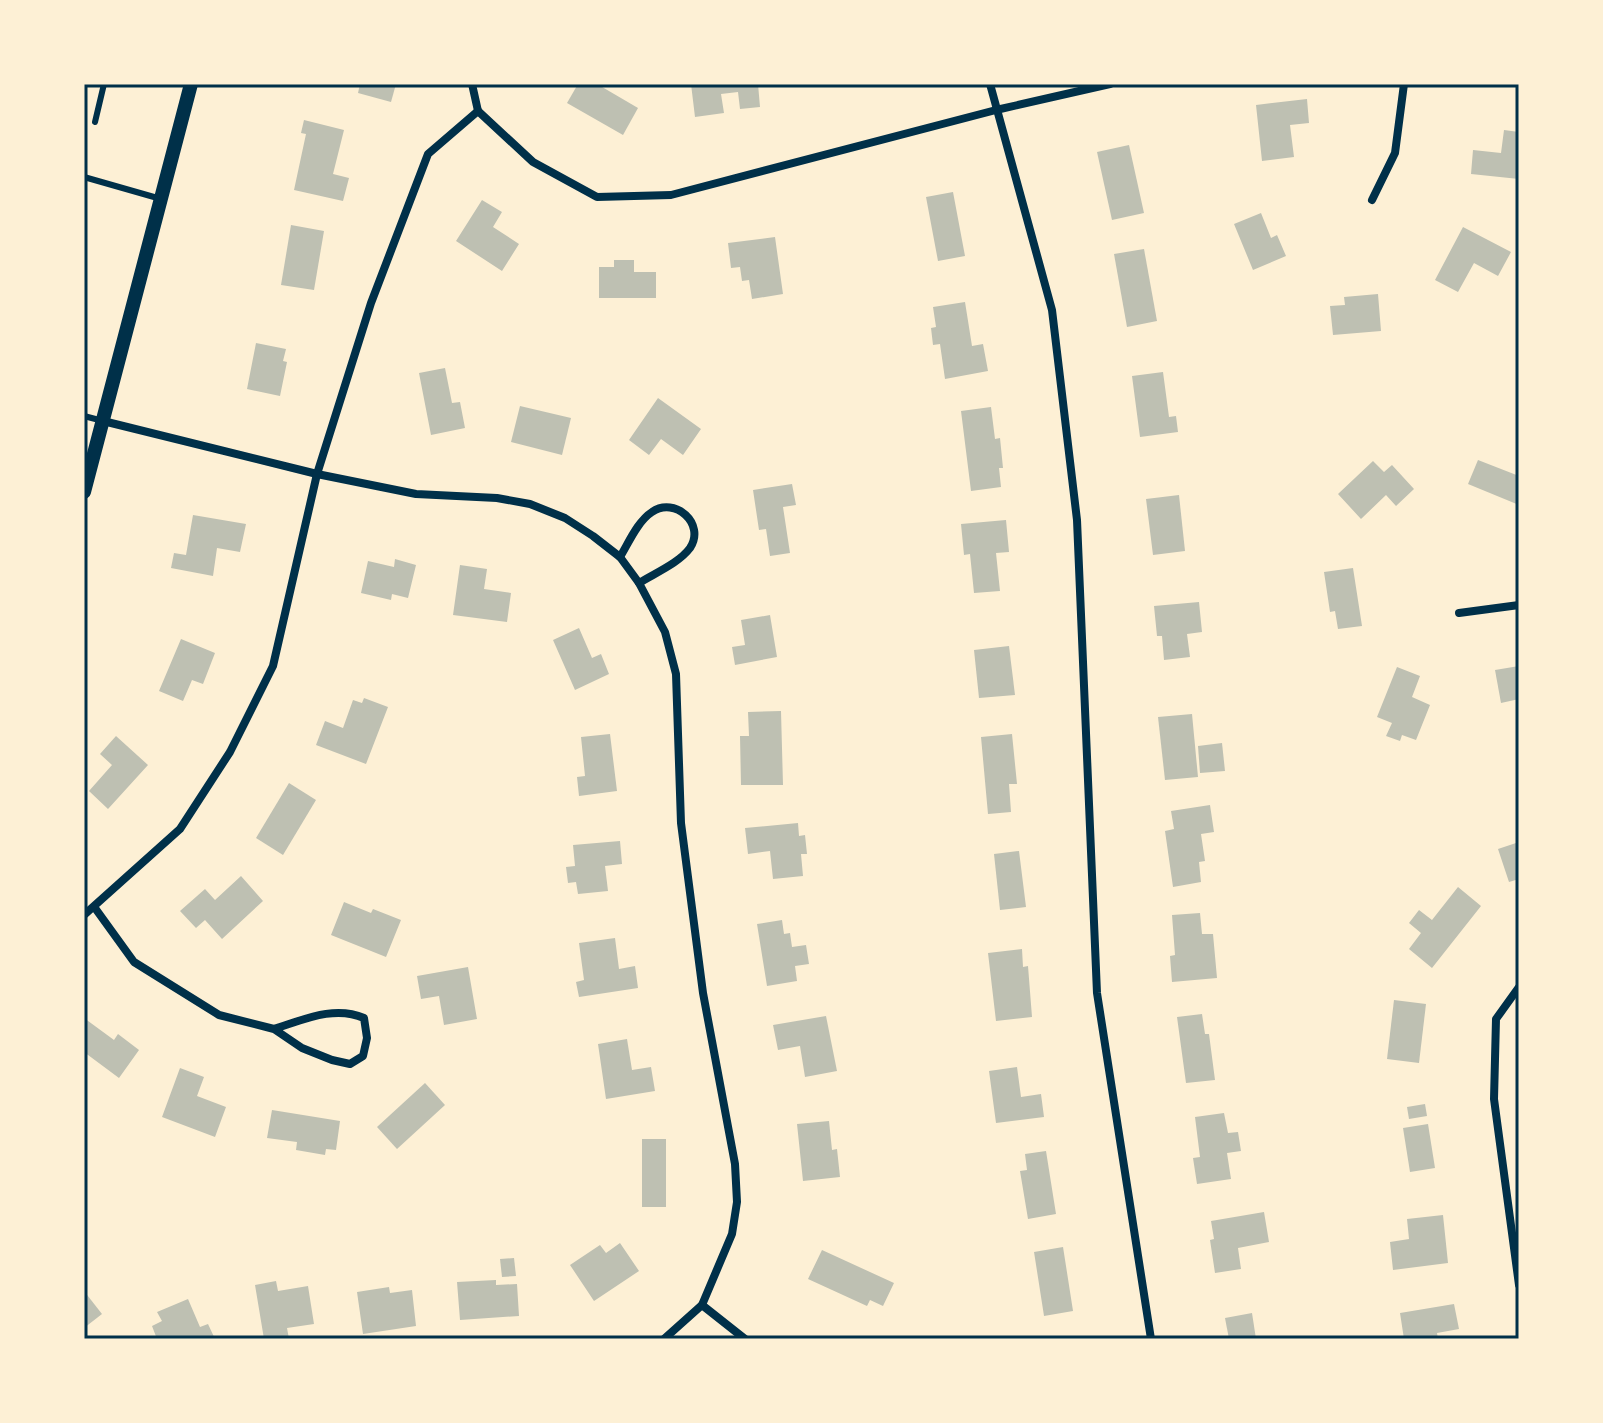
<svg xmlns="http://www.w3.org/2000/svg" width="1603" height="1423" font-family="Quicksand,sans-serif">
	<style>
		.building { fill: #bec0b2 }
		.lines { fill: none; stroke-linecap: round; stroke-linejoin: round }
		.service { stroke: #003049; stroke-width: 6 }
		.minor { stroke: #003049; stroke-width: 8 }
		.tertiary { stroke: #003049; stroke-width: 14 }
		.neatline { fill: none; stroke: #003049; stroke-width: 3 }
	</style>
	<rect width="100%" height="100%" fill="#fdf0d5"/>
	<g class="building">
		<path d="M360,84H396L391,102L358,93Z"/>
		<path d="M578,84H597L638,108L623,135L567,103Z"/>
		<path d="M691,84H758L760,107L740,109L738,92L721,94L724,113L695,117Z"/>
		<path d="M1307,99L1309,123L1290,125L1294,157L1262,161L1256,105Z"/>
		<path d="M304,120L344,130L333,174L349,178L343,201L294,190L306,134L301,133Z"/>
		<path d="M1504,130L1519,132V179L1471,174L1473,150L1501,153Z"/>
		<path d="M1129,145L1144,213L1112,220L1097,152Z"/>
		<path d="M953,192L965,256L938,261L926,197Z"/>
		<path d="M482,200L502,212L493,227L519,244L502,271L456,241Z"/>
		<path d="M1261,213L1271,238L1277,235L1286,256L1253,270L1234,224Z"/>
		<path d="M291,225L324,231L314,290L281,285Z"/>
		<path d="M1463,227L1511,252L1498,276L1474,263L1458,292L1435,280Z"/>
		<path d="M775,237L783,294L752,299L749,280L742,281L740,267L731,268L728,243Z"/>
		<path d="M1144,249L1157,321L1127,327L1114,254Z"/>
		<path d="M614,260H634V272H656V298H599V267H614Z"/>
		<path d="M1378,294L1381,331L1333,335L1330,306L1345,305L1344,297Z"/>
		<path d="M965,302L972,346L983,344L988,371L945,379L940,344L933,345L931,328L936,327L933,307Z"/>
		<path d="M256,343L286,349L283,361L287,362L280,396L247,389Z"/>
		<path d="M445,368L452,403L460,402L465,428L431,435L419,373Z"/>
		<path d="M1163,372L1169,417L1176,416L1178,432L1140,437L1132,376Z"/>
		<path d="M658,398L701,429L683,455L661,439L649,455L629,440Z"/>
		<path d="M520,406L571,418L562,455L511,442Z"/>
		<path d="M991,407L995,439L1000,438L1003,468H999L1001,487L971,491L961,411Z"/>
		<path d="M1478,460L1519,476V505L1468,484Z"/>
		<path d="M1373,461L1384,472L1392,465L1414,489L1396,506L1386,495L1361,519L1338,494Z"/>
		<path d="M792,484L796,505L783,507L790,553L770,556L766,529L759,530L753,490Z"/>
		<path d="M1179,495L1185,551L1153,555L1146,499Z"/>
		<path d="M193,515L246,524L240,552L217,548L213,576L171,568L174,553L186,555Z"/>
		<path d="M1006,520L1009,552L996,553L1000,591L974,593L970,554L964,555L961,524Z"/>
		<path d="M395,559L416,565L408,598L392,594L391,600L361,593L368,561L394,567Z"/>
		<path d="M460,565L487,569L484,589L511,593L507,622L453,615Z"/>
		<path d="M1353,568L1362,626L1338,629L1335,611L1330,612L1324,572Z"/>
		<path d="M1199,602L1202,632L1187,634L1190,657L1164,660L1162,636H1157L1154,606Z"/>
		<path d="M770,615L777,657L735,665L732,647L745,645L741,620Z"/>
		<path d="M579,628L592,658L601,654L609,674L575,690L553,640Z"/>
		<path d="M181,639L215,653L203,684L192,680L183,701L159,691Z"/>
		<path d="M1009,646L1015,695L979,698L974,650Z"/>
		<path d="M1519,666V699L1501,703L1495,670Z"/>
		<path d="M1397,667L1420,676L1412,697L1430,705L1416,740L1402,735L1400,741L1386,736L1392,723L1377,717Z"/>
		<path d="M364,698L388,707L366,764L316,745L325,721L343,728L353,700L362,703Z"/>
		<path d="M781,711L783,785H741L740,736H749L748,712Z"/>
		<path d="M1192,714L1198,777L1165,780L1158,717Z"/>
		<path d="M610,734L617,791L579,796L577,777L585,776L581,737Z"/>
		<path d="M1012,734L1017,784H1009L1011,812L988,814L981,737Z"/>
		<path d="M116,736L148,765L108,809L89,791L112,765L100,754Z"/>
		<path d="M1222,743L1225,771L1200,773L1198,746Z"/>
		<path d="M289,783L316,800L283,855L256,838Z"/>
		<path d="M1210,805L1214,832L1201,834L1205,861L1199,862L1201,882L1173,887L1165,831L1174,829L1171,811Z"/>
		<path d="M798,823L799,836L805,835L807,854H801L803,876L773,879L770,851L748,854L745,828Z"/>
		<path d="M620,841L622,864L605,866L608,891L578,894L576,882L568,883L566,867L575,866L573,845Z"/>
		<path d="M1519,842V879L1509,882L1498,849Z"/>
		<path d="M1019,851L1026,907L1000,910L994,854Z"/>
		<path d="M241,876L263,901L222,939L205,920L196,928L180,911L205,889L215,900Z"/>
		<path d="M1458,887L1481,906L1432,968L1409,949L1421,933L1409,923L1419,910L1432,920Z"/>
		<path d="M344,902L371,913L373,909L401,920L386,957L331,935Z"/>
		<path d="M1200,913L1202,934H1213L1217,978L1172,982L1170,956L1175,955L1172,915Z"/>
		<path d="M782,920L784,934L790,933L792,947L806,945L809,964L795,966L797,981L767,986L757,924Z"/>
		<path d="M615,938L619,969L635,966L638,988L579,997L576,982L584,980L579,943Z"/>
		<path d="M1022,949L1023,967L1028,966L1032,1017L996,1021L988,953Z"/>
		<path d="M468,967L477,1019L444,1025L439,996L421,999L417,976Z"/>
		<path d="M1394,1000L1426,1004L1419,1063L1387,1059Z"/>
		<path d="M1202,1014L1205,1034H1209L1215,1080L1186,1083L1177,1017Z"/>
		<path d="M826,1016L837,1071L805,1077L800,1046L778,1050L773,1025Z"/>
		<path d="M84,1018L114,1040L118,1034L139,1050L119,1078L84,1052Z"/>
		<path d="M627,1039L632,1070L651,1067L655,1091L606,1099L598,1044Z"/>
		<path d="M1017,1067L1021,1097L1041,1094L1044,1117L996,1123L989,1071Z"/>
		<path d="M180,1068L204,1077L197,1096L226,1107L215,1137L162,1117Z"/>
		<path d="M425,1083L445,1105L397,1149L377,1127Z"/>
		<path d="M1425,1104L1427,1116L1409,1119L1407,1107Z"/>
		<path d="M272,1110L340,1121L336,1150L326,1149L325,1155L296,1150L297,1142L267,1138Z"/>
		<path d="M1224,1113L1228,1133L1238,1132L1241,1151L1227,1153L1231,1179L1197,1184L1193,1158L1200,1157L1195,1117Z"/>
		<path d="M829,1121L832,1150L837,1149L840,1177L803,1181L797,1124Z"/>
		<path d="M1428,1124L1435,1168L1410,1172L1403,1128Z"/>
		<rect x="642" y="1139" width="24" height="68"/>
		<path d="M1046,1151L1056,1214L1028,1219L1020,1171L1027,1170L1025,1154Z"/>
		<path d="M1264,1212L1269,1242L1238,1248L1241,1269L1215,1273L1210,1240L1214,1239L1211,1221Z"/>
		<path d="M1443,1215L1448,1263L1393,1270L1390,1242L1409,1239L1407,1219Z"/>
		<path d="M620,1243L639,1271L594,1301L570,1265L600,1245L606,1253Z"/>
		<path d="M1063,1247L1073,1311L1044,1316L1034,1252Z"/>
		<path d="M822,1250L894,1283L883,1306L870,1300L867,1306L808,1279Z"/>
		<path d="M514,1258L516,1276L502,1277L500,1259Z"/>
		<path d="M496,1280V1285L517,1284L519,1316L460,1320L457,1282Z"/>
		<path d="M276,1281L278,1291L308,1286L314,1324L287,1328L289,1339H264L255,1285Z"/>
		<path d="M389,1287L390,1293L412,1290L416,1326L363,1334L357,1292Z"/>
		<path d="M84,1291L102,1314L84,1328Z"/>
		<path d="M188,1299L200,1327L208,1324L215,1339H157L152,1326L162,1321L157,1312Z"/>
		<path d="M1454,1304L1459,1329L1437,1333L1438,1339H1404L1400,1313Z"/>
		<path d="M1252,1313L1256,1339H1229L1225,1318Z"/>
	</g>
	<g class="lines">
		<g class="service">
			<path d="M95,122L104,84"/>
			<path d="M84,177L161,199"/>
			<path d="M84,416L103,421"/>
		</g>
		<g class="minor">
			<path d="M472,84L478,111"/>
			<path d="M990,84L1052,310L1077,520L1097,993L1151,1339"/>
			<path d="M478,111L533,162L597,197L671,195L996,110L1110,84"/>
			<path d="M1372,200L1395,153L1404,84"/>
			<path d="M103,421L317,474L416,494L497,498L530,504L565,518L593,536L620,557L639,583L665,632L676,674L681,823L703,993L735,1164L737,1202L732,1234L702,1305L664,1339"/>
			<path d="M620,557C629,542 638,521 652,512C675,496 706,524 690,548C679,563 655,573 639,583"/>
			<path d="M1459,613L1519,605"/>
			<path d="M95,908L134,962L219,1015L274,1029L302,1048L332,1060L350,1064L363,1056L367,1038L364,1018C334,1005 303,1020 274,1029"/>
			<path d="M84,915L180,829L230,752L273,666L317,474L371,303L428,154L478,111"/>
			<path d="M1519,987L1496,1019L1494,1099L1519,1285"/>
			<path d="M702,1305L745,1339"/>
		</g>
		<path class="tertiary" d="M84,492L191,84"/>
	</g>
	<rect width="1603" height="1423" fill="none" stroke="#fdf0d5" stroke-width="172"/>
	<rect x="86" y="86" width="1431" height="1251" class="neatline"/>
</svg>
